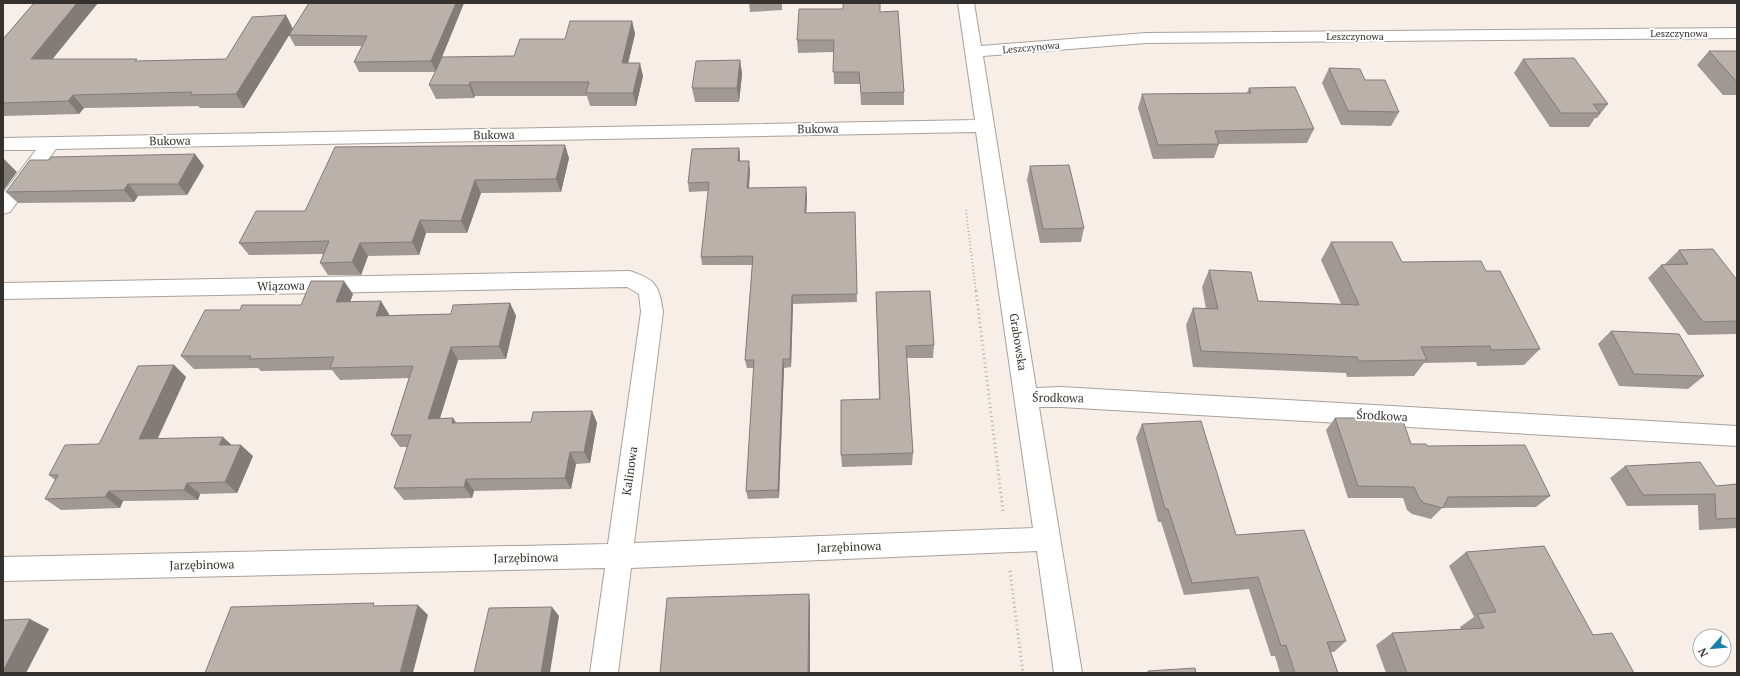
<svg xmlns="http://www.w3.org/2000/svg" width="1740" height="676" font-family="'PT Serif',serif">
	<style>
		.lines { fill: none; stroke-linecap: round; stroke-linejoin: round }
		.minor-casing { stroke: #a9a19b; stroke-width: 2 }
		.path-far1 { stroke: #b5ada8; stroke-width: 2; stroke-dasharray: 1 2.5; stroke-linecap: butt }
		.path { stroke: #b5ada8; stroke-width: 3; stroke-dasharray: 1 3.5; stroke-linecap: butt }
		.minor { fill: #fff; fill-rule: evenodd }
		.wall { fill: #a09893 }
		.shaded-wall { fill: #827c78 }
		.building { fill: #bab1ab; stroke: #827c78 }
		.labels { text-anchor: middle; stroke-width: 4; stroke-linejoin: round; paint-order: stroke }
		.far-street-label { font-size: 10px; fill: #35312f; stroke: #fff }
		.street-label { font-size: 12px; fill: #35312f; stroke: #fff }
	</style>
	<rect width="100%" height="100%" fill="#f8eee8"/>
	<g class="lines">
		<defs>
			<path id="minor" d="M958,3H974L981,46L1146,33L1737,28V38L1146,43L983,56L1036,388L1061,387L1737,426V446L1061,407H1039L1082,673H1054L1037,551L631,568L618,673H590L605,568L3,581V557L608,544L641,312L639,294L627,287L3,299V283L630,271C657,280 659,286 663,312L634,543L1033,528L976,132L56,149L10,212L3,214V193L36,150H3V138L975,120Z"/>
		</defs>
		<use href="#minor" class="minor-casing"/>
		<path class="path-far1" d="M966,210L976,292"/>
		<g class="path">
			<path d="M976,291L1003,511"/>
			<path d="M1010,571L1023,673"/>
		</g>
		<use href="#minor" class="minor"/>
	</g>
	<g class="wall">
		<path d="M34,3H98L52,59L138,61L226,59L286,15L293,29L309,3H464L439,64L514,56L565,39L632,21L635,34L628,63L643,76L636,106H590L587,96H475L474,98L436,99L429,85L436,72H359L354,62L362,46H295L289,35L244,108H200L198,106L84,108L79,114L3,116V39Z"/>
		<path d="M749,3H782V10L750,12Z"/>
		<path d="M880,12L904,92V105H861L860,84H834L833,52L798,53L797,40Z"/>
		<path d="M1709,51H1737V95H1723L1697,65Z"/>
		<path d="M1523,59L1608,104L1597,118H1595L1589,127H1550L1514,73Z"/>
		<path d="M740,60L742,74L739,102H695L692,88Z"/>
		<path d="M1329,68L1365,80L1399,112L1391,126L1341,125L1322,83Z"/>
		<path d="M1249,88L1314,129L1307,143L1219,144L1214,158L1153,159L1138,108L1142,94L1247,93Z"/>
		<path d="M739,148L740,157V161L750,170L749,188L807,196L806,213L855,212L857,302L793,304L791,367L784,368L779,498L748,499L746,491L754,368H747L745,360L752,265H702L701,257L708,191L689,192L688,183Z"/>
		<path d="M569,158L561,192L481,193L467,233H426L419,255L368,256L361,275H328L320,263L323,254L249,255L239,243L305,211Z"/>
		<path d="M204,166L187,195L138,196L134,202L18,203L6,192Z"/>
		<path d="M1030,166L1084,228L1081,242L1040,243L1027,180Z"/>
		<path d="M1331,242L1402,262L1486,271L1540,349L1524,365L1477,366L1476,362L1424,363L1414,376L1347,377L1346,373L1193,367L1186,325L1193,308L1206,309L1202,287L1209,270L1258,301L1341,304L1321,260Z"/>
		<path d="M1679,250L1737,280V334L1688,335L1648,278L1661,265L1665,264Z"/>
		<path d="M876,292L934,345L933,358H906L913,453L912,465L842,467L841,455L879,399Z"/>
		<path d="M353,294L350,302L389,314V315L451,314L510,303L516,316L506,359L458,360L440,418H453L456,423L531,422L592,411L597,423L590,463L576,464L571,489L474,491L472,498L404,500L394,488L408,447H400L391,435L409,378L340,380L332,370L261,371L258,368L194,369L181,356L240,310L301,305Z"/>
		<path d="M1611,331L1704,376L1688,389L1619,386L1598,344Z"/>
		<path d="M174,365L186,377L158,438L231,445L253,456L237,493L200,494L198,500L123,501L120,508L61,510L45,499L55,480L49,475L99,444Z"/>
		<path d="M1335,418L1411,444L1427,446L1550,496L1536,507L1442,508L1431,519L1412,514L1407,510L1403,498H1348L1326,430Z"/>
		<path d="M1142,424L1236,535L1346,641L1334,652H1331L1338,673H1280L1275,656H1271L1249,589L1184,595L1161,522H1158L1136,438Z"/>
		<path d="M1625,466L1716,486L1737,484V528L1699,530L1698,505L1627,506L1610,478Z"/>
		<path d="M1466,552L1593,635L1634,673H1386L1376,645L1392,633L1461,629L1460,627L1474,617L1449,566Z"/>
	</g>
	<g class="shaded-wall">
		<path d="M77,3H98L42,72L31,59Z"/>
		<path d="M456,3H464L436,72L431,61Z"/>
		<path d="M286,15L293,29L244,108L236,94Z"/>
		<path d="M632,21L635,34L625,76L622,63Z"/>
		<path d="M740,60L742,74L739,102L737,88Z"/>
		<path d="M640,63L643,76L636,106L633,93Z"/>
		<path d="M470,82L475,96L474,98L469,85Z"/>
		<path d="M73,95L84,108L79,114L68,101Z"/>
		<path d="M565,145L569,158L561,192L556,179Z"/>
		<path d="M739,148L740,157L739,170L738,161Z"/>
		<path d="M195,154L204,166L187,195L178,184Z"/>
		<path d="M3,158L17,172L3,191Z"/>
		<path d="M749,161L750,170L748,197L747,188Z"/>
		<path d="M475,180L481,193L467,233L461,221Z"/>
		<path d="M128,184L138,196L134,202L124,190Z"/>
		<path d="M806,187L807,196L806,222L805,213Z"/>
		<path d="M420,220L426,233L419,255L412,242Z"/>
		<path d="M360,243L368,256L361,275L352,262Z"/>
		<path d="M344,281L353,294L345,315L336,302Z"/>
		<path d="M792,295L793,304L791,367L790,359Z"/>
		<path d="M381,301L389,314L384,329L376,316Z"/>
		<path d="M510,303L516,316L506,359L499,346Z"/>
		<path d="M451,347L458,360L436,431L428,419Z"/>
		<path d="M783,359L784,368L779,498L778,490Z"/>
		<path d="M174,365L186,377L152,450L139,439Z"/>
		<path d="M592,411L597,423L590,463L584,452Z"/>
		<path d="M453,418L461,430L452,423Z"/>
		<path d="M223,437L235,448L219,445Z"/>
		<path d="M241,445L253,456L237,493L225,482Z"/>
		<path d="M570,452L576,464L571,489L565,478Z"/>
		<path d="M466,479L474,491L472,498L464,487Z"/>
		<path d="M187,483L200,494L198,500L184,490Z"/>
		<path d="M109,491L123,501L120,508L105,497Z"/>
		<path d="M809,594L810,604V673H808Z"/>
		<path d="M418,605L428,615L413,673H400Z"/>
		<path d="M552,607L559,616L550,673H541Z"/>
		<path d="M30,619L49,629L26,673H3V671Z"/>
	</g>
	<g class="building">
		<path d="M34,3H77L31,59H137L135,61L226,59L252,17L286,15L236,94L190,95L192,92L73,95L68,101L3,103V39Z"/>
		<path d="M309,3H456L431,61L354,62L367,36L289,35Z"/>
		<path d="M843,3H880V12L898,11L904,92L861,93L859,72H833L834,40H797L799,9H843Z"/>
		<path d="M570,21H632L622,63H640L633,93H586L589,82H470L469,85H429L442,57L514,56L520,39H565Z"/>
		<path d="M1709,51H1737V81H1736Z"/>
		<path d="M1574,58L1608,104H1593L1600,113H1561L1523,59Z"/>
		<path d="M740,60L737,88H692L696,61Z"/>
		<path d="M1329,68L1360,69L1365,80H1385L1399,112L1348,111Z"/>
		<path d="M1295,87L1314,129L1215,131L1219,144L1158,145L1142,94L1251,93L1249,88Z"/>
		<path d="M565,145L556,179L475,180L461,221L420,220L412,242L360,243L352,262L320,263L329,241L239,243L256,211H305L335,147Z"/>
		<path d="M739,148L738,161H749L747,188L806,187L805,213L855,212L857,294L792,295L790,359H783L778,490L746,491L754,360H745L753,256L701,257L709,182L688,183L692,149Z"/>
		<path d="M195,154L178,184H128L124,190L6,192L30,160H49L51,157Z"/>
		<path d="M1069,165L1084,228L1043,229L1030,166Z"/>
		<path d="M1331,242H1392L1402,262L1481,261L1486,271H1500L1540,349L1491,350L1490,346L1421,347L1427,360L1359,361L1357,357L1201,351L1193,308L1218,309L1209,270L1251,272L1258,301L1359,305Z"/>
		<path d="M1713,249L1737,280V321L1703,322L1661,265L1688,264L1679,250Z"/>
		<path d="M311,281H344L336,302L381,301L376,316L451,314L453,305L510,303L499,346L451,347L428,419L453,418L452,423L531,422L533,412L592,411L584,452H570L565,478L466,479L464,487L394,488L411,435H391L413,366L330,368L334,357L249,359L251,356H181L205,310H240L242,305H301Z"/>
		<path d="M930,291L934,345L906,346L913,453L841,455V400L880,399L876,292Z"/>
		<path d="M1611,331L1679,334L1704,376L1634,374Z"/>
		<path d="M174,365L139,439L223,437L219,445H241L225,482L187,483L184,490L109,491L105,497L45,499L58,475H49L65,445L99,444L138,366Z"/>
		<path d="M1335,418H1402L1411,444H1426L1427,446L1525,445L1550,496L1448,497L1443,508L1424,503L1419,498L1414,487L1358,486Z"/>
		<path d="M1201,421L1236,535L1304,530L1346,641L1327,642L1338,673H1295L1286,645L1281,646L1258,577L1192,583L1168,509H1165L1142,424Z"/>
		<path d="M1700,462L1716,486L1737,484V518L1716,519L1715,494L1643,495L1625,466Z"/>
		<path d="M1544,546L1593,635L1612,633L1634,673H1407L1392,633L1484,628L1477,614L1496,612L1466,552Z"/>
		<path d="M809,594L808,673H660L667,598Z"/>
		<path d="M374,603L373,606L418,605L400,673H205L231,607Z"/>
		<path d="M552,607L541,673H474L489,608Z"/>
		<path d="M30,619L3,671V620Z"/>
		<path d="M1195,668L1196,673H1148V671Z"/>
	</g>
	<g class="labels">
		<g class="far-street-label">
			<text x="1679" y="37">Leszczynowa</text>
			<text x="1355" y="40">Leszczynowa</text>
			<text transform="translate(1031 47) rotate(-5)" y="4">Leszczynowa</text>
		</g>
		<g class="street-label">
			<text transform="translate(818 129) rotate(-1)" y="4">Bukowa</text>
			<text transform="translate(494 135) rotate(-1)" y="4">Bukowa</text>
			<text transform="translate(170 141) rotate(-1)" y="4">Bukowa</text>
			<text transform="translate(281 286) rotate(-1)" y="4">Wiązowa</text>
			<text transform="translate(1018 342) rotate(81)" y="4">Grabowska</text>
			<text transform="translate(1058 398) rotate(1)" y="4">Środkowa</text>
			<text transform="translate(1382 416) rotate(3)" y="4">Środkowa</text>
			<text transform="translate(630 471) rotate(-82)" y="4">Kalinowa</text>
			<text transform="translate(849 547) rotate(-2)" y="4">Jarzębinowa</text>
			<text transform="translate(526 558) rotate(-1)" y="4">Jarzębinowa</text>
			<text transform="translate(202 565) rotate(-1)" y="4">Jarzębinowa</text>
		</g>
	</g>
	<rect width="1740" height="676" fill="none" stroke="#35312f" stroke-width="8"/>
	<g transform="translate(1712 648) rotate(243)"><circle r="19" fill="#ffffff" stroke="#aeadac"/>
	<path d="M0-3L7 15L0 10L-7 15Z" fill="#197faa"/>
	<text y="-6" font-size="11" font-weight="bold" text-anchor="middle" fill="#35312f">N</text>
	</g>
</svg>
